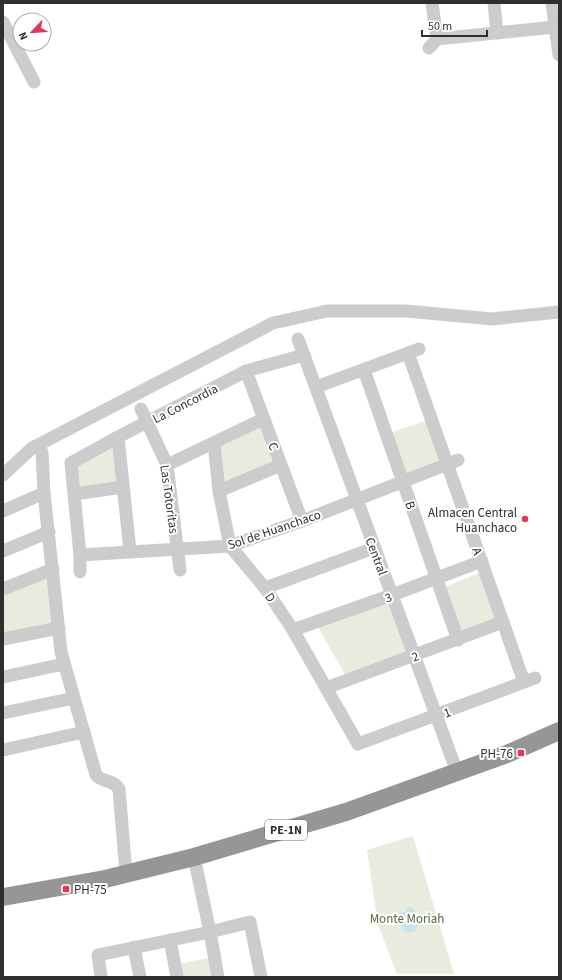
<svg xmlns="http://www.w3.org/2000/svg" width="562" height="980" font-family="'Source Sans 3',sans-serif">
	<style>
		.green { fill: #e7ecde }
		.water { fill: #cbe2eb }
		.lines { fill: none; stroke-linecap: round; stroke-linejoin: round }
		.minor { stroke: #ccc; stroke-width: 13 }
		.highway { stroke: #969696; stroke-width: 18 }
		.poi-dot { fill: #de395a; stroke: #fff; stroke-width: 1.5 }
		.labels { text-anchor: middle; stroke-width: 4; stroke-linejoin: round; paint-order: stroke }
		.shield { fill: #fff; stroke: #6d6d6d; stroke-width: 1 }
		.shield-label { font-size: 12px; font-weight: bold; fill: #2f2f2f }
		.street-label { font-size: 13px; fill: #2f2f2f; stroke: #fff }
		.poi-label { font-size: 13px; fill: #2f2f2f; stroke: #fff; text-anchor: end }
		.park-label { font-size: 13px; fill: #58693e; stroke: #fff }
	</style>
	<rect width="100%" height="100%" fill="#fff"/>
	<g class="green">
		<path d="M428,420L443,461L405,475L390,433Z"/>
		<path d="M262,421L278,463L221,486L217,443Z"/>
		<path d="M115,440L121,484L77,490L75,463Z"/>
		<path d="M482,572L501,621L462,635L444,587Z"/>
		<path d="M51,575L55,625L3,635V594Z"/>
		<path d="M389,601L409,653L346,676L318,627Z"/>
		<path d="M413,836L454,974H397L378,925L367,850Z"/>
		<path d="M213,957L216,977H181L179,964Z"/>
	</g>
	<path class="water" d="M410,907L414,909C418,917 420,925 414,932H406L401,924L404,919L401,918L400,915L402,912H405L407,908Z"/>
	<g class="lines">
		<g class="minor">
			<path d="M494,3L497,33"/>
			<path d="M552,3L559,55"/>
			<path d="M3,22L34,82"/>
			<path d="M437,39L555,27"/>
			<path d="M429,48L437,39L432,3"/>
			<path d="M298,339L457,772"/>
			<path d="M408,353L524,682"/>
			<path d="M364,370L458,640"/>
			<path d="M246,371L302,521"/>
			<path d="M316,387L419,349"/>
			<path d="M141,409L167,465L180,570"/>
			<path d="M118,437L130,551"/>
			<path d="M214,443L219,491L230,546L265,588L293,630L358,744L535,678"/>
			<path d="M42,452L44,493L61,652L96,775C103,783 113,779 119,789L126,873"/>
			<path d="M167,465L263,419"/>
			<path d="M3,475L32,448L273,323L327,311H406L492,319L559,312"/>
			<path d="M219,491L281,465"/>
			<path d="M74,494L123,487"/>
			<path d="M3,511L44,493"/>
			<path d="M3,551L49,532"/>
			<path d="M80,555L230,546L302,521L458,460"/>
			<path d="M80,572V555L71,463L118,437L246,371L304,355"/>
			<path d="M265,588L374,548"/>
			<path d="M3,589L53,569"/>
			<path d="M293,630L392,595L482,561"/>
			<path d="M3,639L59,628"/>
			<path d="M3,677L64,664"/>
			<path d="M326,688L503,622"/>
			<path d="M3,713L74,698"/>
			<path d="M3,750L84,732"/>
			<path d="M194,857L210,932L218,977"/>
			<path d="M170,940L177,977"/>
			<path d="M134,947L140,977"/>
			<path d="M101,977L98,955L210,932L250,922L261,977"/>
		</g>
		<path class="highway" d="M3,897L105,879L194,857L346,812L507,754L559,731"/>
	</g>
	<g class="poi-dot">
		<circle cx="525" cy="519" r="4"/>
		<rect x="517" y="749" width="8" height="8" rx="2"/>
		<rect x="62" y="885" width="8" height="8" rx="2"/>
	</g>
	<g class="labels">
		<rect class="shield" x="265" y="820" width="42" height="20" rx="3"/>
		<g class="shield-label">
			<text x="286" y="834">PE-1N</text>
		</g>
		<g class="street-label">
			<text transform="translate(185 403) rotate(-27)" y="5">La Concordia</text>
			<text transform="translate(274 446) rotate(70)" y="5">C</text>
			<text transform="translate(170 499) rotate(82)" y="5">Las Totoritas</text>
			<text transform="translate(411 505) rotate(71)" y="5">B</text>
			<text transform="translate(274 529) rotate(-19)" y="5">Sol de Huanchaco</text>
			<text transform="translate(478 551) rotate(71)" y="5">A</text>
			<text transform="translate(377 556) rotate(69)" y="5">Central</text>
			<text transform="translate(271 597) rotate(56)" y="5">D</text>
			<text transform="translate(388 597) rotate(-20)" y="5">3</text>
			<text transform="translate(415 656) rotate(-20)" y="5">2</text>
			<text transform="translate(447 712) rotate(-21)" y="5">1</text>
		</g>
		<g class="poi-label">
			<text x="517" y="517">Almacen Central<tspan x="517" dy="15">Huanchaco</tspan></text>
			<text x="513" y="758">PH-76</text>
			<text x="74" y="894" text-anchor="start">PH-75</text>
		</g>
		<g class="park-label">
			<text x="407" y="923">Monte Moriah</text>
		</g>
	</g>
	<rect width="562" height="980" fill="none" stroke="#2f2f2f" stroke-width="8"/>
	<g transform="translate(32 32) rotate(245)"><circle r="19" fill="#ffffff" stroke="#acacac"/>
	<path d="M0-3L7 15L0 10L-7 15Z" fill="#de395a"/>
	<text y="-6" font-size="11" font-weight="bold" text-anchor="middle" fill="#2f2f2f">N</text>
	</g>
	<path d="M422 30v6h65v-6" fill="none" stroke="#2f2f2f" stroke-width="2"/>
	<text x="428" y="30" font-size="12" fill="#2f2f2f" stroke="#ffffff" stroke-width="3" paint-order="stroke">50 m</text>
</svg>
